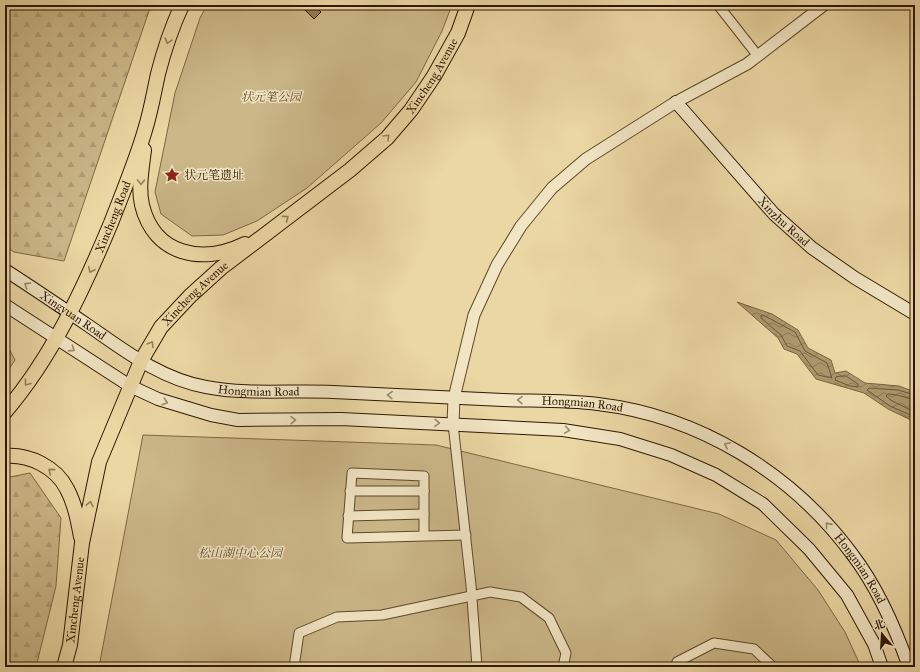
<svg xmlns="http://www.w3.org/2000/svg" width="920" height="672" font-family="'IM FELL Great Primer','Noto Serif SC',serif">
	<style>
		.forest { fill: url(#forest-firs); stroke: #7c6844 }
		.park { fill: #cbb788; stroke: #7c6844 }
		.water { fill: url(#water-waves); stroke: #796441 }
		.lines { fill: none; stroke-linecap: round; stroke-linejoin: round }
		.shore { stroke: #6c5736; stroke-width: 1 }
		.building { fill: #907b55; stroke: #2e1800 }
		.minor-casing { stroke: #5d4829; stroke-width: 11 }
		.tertiary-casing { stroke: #5d4829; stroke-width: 13 }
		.secondary-casing { stroke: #2e1800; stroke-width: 14 }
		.primary-casing { stroke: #2e1800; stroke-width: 16 }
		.minor { stroke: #f2e5c4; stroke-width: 9 }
		.tertiary { stroke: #f2e5c4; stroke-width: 11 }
		.secondary { stroke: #f2e5c4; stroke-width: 12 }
		.primary { stroke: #ebd7a4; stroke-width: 14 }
		.oneway { stroke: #96815a }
		.oneway2 { stroke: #9a896c }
		.labels { text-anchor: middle; stroke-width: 3; stroke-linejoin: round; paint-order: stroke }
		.street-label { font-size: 12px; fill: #2e1800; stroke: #f2e5c4 }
		.park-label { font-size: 12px; font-style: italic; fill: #5d4829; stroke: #f2e5c4 }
		.poi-label { font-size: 12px; fill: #2e1800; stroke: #f2e5c4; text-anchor: start }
	</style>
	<defs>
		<pattern id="forest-firs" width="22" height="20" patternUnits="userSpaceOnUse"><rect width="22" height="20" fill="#cbb788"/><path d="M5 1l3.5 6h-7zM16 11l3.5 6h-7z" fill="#af9d74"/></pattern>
		<pattern id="water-waves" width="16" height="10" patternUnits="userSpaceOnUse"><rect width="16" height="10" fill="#ab966c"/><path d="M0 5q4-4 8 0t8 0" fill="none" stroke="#8c7956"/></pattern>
	</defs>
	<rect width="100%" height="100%" fill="#ebd7a4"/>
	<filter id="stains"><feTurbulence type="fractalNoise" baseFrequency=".005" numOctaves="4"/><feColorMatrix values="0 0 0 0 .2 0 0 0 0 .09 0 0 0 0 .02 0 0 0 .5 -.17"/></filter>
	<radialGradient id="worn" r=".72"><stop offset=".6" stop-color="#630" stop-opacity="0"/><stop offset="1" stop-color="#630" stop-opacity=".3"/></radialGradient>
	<g class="forest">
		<path d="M5,5H151L64,261L14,252L5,246Z"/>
		<path d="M5,341L15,360L5,375Z"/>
		<path d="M30,473L61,518L56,586L36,667H5V478Z"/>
	</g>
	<g class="park">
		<path d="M207,5H452L442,31L416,82L381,123L307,188L257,221L223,235L192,236L161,214L155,192L175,93L200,18Z"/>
		<path d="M143,435L436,445L719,514L776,540L818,590L845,632L861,667H99Z"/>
	</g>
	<path class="water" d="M737,302L772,314L798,330L808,348L831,360L835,373L846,371L865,383L899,386L915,392V422L888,409L864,393L816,379L797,354L784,349L778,338Z"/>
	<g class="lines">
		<g class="shore">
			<path d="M763,315L795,332L805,351L827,363L832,378L818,375L800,351L787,346L781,335L761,318V316Z"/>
			<path d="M846,376L858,384V387L850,386L835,380L836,377Z"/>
			<path d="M915,395L898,390L869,388L867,390L890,406L915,417"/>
			<path d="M915,400L897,395L888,394L886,396L892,401L915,412"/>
		</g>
	</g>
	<path class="building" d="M300,5H314L321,12L314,19Z"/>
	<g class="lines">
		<defs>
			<g id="minor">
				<path d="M718,5L758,56"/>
				<path d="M453,424L471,585L477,667"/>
				<path d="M350,491H424"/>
				<path d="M348,516L424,514"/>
				<path d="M424,535V476L352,473L347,538L466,535"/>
				<path d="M294,667L299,633L337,617L382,615L490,592L521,597L549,618L566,653L563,667"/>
				<path d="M675,667L677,662L714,643L754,649L773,667"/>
			</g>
			<path id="tertiary" d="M453,424L454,398L474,315L497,265L521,226L552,188L586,159L676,102L747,64L824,5"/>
			<g id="secondary">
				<path id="s1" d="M676,102L774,214L812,248L855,278L915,314"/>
				<path id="s2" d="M5,270C33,288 61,307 89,326C125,351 161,379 206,387C247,395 291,390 333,392C390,395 446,397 503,400C534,401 567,400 598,404C699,416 792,473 852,554C878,588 895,627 909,667"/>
				<path d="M5,305L130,386L158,399L211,415L238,420L341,419L563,430L620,439L671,455L716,475L763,504L809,549L847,595L874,644L882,667"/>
			</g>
			<g id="primary">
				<path d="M144,150C142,167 138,188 142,205C154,255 202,265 245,244"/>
				<path id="s3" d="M5,412C52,357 83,290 111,223C123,192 136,161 145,130C151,111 154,92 158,74C164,50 172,27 182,5"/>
				<path d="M5,456C29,454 56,467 67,489C75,504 78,521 81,537"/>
				<path id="s4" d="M64,667L70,645L82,543L99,462L141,361L161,327L190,296L221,268L350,170L387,138L411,110L434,76L458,33L468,5"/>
			</g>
		</defs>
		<use href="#minor" class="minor-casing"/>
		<use href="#tertiary" class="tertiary-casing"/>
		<use href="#secondary" class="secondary-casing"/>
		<use href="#primary" class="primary-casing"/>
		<use href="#minor" class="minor"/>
		<use href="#tertiary" class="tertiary"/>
		<use href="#secondary" class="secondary"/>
		<use href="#primary" class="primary"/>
	</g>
	<defs><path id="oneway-chevron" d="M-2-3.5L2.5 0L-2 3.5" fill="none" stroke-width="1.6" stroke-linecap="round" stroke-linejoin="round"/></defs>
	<g class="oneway">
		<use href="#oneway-chevron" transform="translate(168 41) rotate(107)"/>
		<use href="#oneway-chevron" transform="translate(387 137) rotate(-45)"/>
		<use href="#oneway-chevron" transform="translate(141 182) rotate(90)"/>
		<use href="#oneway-chevron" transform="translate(286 218) rotate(-37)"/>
		<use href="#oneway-chevron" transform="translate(91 270) rotate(115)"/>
		<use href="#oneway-chevron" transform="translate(151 344) rotate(-59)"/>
		<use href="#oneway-chevron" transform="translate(27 383) rotate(127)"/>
		<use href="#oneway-chevron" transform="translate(51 471) rotate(-140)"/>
		<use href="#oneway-chevron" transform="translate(90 504) rotate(-78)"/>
	</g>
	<g class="oneway2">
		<use href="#oneway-chevron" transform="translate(27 285) rotate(-147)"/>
		<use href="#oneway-chevron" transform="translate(72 349) rotate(33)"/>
		<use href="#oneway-chevron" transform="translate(390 395) rotate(-177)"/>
		<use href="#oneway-chevron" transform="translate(520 400) rotate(-178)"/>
		<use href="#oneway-chevron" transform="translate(165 402) rotate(18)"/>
		<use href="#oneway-chevron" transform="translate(293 420) rotate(-1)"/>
		<use href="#oneway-chevron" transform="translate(437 423) rotate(3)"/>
		<use href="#oneway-chevron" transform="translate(567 430) rotate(8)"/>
		<use href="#oneway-chevron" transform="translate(727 445) rotate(-153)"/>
		<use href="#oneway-chevron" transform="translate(828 525) rotate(-129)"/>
	</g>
	<defs>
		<symbol id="sight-bare" viewBox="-9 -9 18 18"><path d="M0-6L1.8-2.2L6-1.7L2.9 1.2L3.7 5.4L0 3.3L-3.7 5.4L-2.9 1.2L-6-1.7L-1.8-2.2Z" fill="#8f2418" stroke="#f2e5c4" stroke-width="2.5" paint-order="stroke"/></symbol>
	</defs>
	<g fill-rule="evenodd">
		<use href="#sight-bare" x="161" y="164" width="22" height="22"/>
	</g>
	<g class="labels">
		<g class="street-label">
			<text dy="4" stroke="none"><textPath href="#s4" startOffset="729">Xincheng Avenue</textPath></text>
			<text dy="4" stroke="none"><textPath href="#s3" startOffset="224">Xincheng Road</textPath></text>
			<text dy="4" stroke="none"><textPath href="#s1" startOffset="161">Xinzhu Road</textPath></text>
			<text dy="4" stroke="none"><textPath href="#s4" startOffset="405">Xincheng Avenue</textPath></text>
			<text dy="4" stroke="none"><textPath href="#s2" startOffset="82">Xingyuan Road</textPath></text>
			<text dy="4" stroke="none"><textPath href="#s2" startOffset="287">Hongmian Road</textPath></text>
			<text dy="4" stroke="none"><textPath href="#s2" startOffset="611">Hongmian Road</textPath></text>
			<text dy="4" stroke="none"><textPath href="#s2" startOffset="946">Hongmian Road</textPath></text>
			<text dy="4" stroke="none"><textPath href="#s4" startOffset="68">Xincheng Avenue</textPath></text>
		</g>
		<g class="park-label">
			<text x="271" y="101">状元笔公园</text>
			<text x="240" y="557">松山湖中心公园</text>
		</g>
		<g class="poi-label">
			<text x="184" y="179">状元笔遗址</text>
		</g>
	</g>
	<rect width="920" height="672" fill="none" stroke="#ebd7a4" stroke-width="20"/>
	<rect x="6" y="6" width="908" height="660" fill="none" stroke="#2e1800" stroke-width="2"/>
	<rect x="10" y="10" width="900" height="652" fill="none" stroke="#2e1800"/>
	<g transform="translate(882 634) rotate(342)" stroke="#f2e5c4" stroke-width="3" paint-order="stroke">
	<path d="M0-3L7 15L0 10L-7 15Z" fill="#2e1800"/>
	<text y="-6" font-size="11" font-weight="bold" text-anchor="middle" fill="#2e1800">北</text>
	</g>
	<rect width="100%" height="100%" filter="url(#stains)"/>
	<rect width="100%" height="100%" fill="url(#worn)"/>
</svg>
